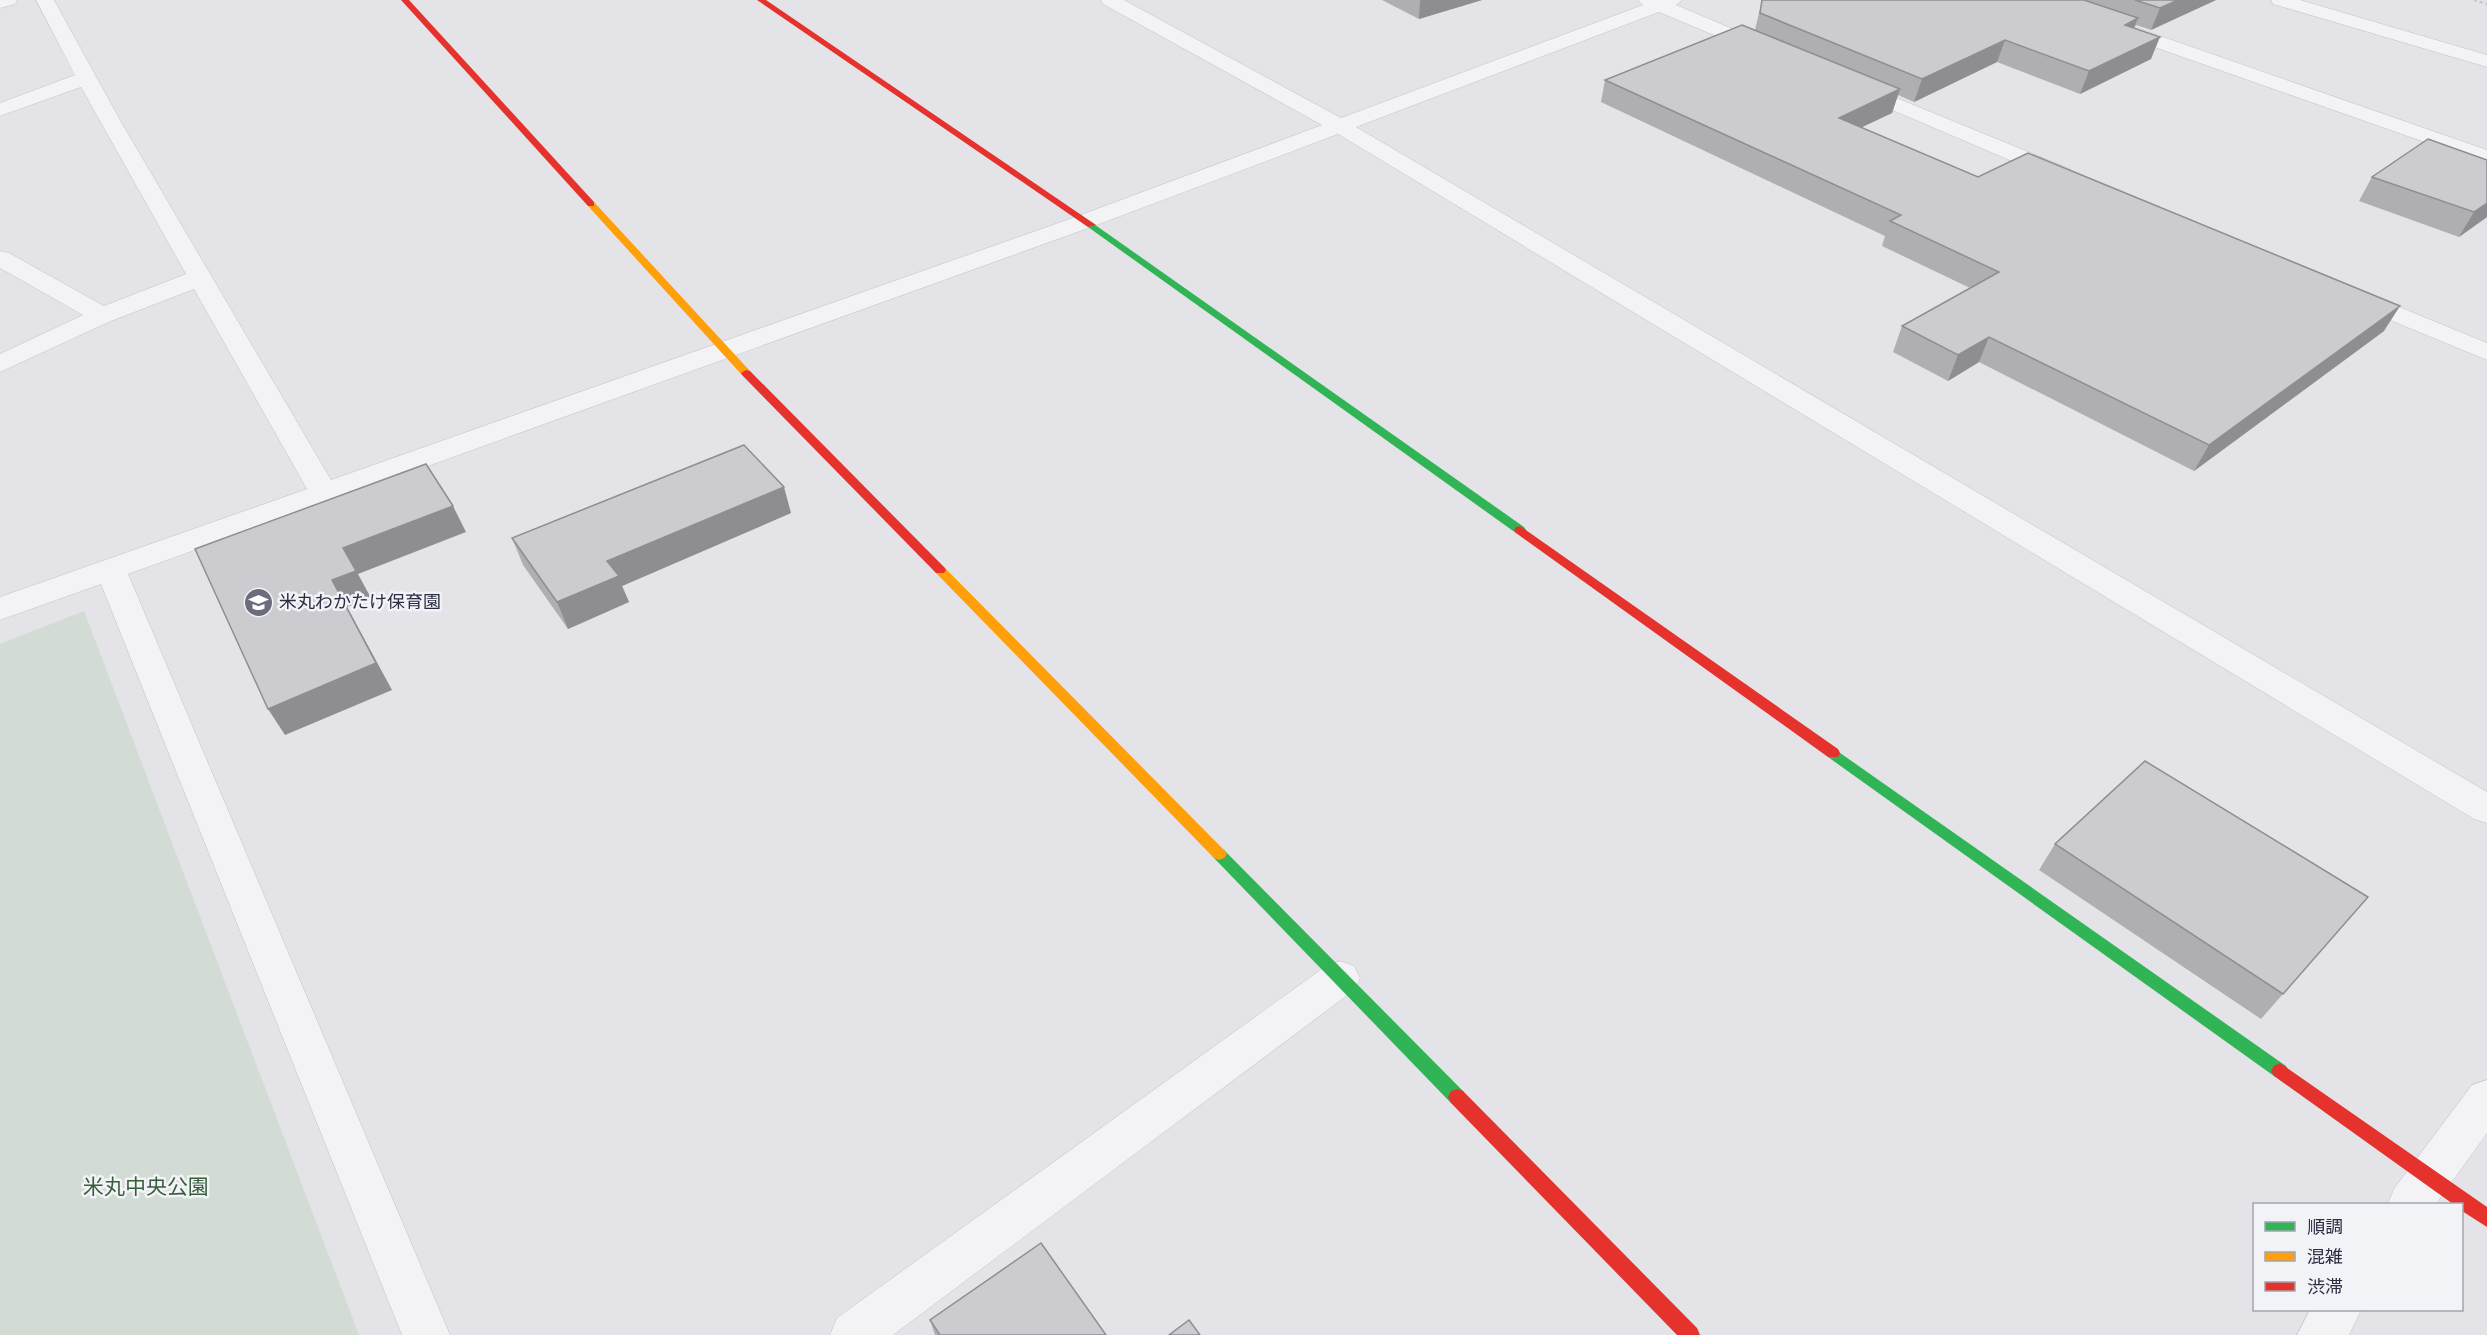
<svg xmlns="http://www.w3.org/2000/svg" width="2487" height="1335" font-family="'Noto Sans','Noto Sans JP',sans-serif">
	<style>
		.green { fill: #d2dbd4 }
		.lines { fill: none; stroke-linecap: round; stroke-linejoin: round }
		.street-casing { stroke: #c1c1c6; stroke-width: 1 }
		.path { stroke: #c3c3c8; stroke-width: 2; stroke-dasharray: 3 3; stroke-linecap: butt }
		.street { fill: #f3f3f5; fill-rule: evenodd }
		.fast { fill: #30b455; fill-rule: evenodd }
		.slow { fill: #ff9f0a; fill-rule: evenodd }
		.jam { fill: #e5322d; fill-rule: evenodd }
		.wall { fill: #afafb3 }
		.shaded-wall { fill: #8e8e92 }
		.building { fill: #cbcbd0; stroke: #8e8e92; stroke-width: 1.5 }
		.labels { text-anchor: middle; stroke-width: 5; stroke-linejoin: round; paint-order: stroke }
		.poi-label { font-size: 18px; fill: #2a2d42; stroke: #f2f3f7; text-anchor: start }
		.near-park-label { font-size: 21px; fill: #385d3b; stroke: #f2f3f7 }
	</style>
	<rect width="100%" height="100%" fill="#e4e4e8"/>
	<path class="green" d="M84,611L359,1335H0V644Z"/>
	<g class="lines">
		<defs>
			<g id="street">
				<path d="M0,0H17L15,4L0,8Z"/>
				<path d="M36,0H54L121,122L331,480L1078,216L1322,125L1103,4L1101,0H1124L1341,118L1643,5L1638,0H1682L1676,5L1773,46L1776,50L1773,54H1759L1659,12L1356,127L2487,792V823L2474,819L1338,134L1094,226L128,574L450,1335H402L101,584L0,620V597L307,489L194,289L111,321L0,372V354L83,315L0,268V251L9,253L104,306L186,274L81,87L0,116V103L75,75Z"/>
				<path d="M2030,0H2057L2487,150V164L2032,4Z"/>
				<path d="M2271,0H2300L2487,55V67L2273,4Z"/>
				<path d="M1855,81L2070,169L2073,174L2070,179L2062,181L2054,179L1848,91L1845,87L1848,83Z"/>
				<path d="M2353,288L2487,343V360L2344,301L2340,296L2344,291Z"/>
				<path d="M1340,961L1354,966L1360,978L1354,990L893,1335H830L837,1318L1326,966Z"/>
				<path d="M2487,1080V1133L2436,1204H2388L2394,1189L2472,1085Z"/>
				<path d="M2310,1310H2361L2349,1335H2297Z"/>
			</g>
		</defs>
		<use href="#street" class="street-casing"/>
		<path class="path" d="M2474,0L2487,4"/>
		<use href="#street" class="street"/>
		<g class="fast">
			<path d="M1091,222L1524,527L1526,530L1524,533H1516L1088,227V223Z"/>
			<path d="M1833,748L2286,1066L2289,1071L2286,1076L2280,1079L2274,1076L1828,757L1826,753L1828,749Z"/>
			<path d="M1219,848L1224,850L1463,1091L1466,1097L1463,1103L1457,1105L1451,1103L1214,858L1211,854L1214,850Z"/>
		</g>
		<g class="slow">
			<path d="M588,202H594L750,371V375H742L588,206Z"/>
			<path d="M940,566L944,567L1224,850L1227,854L1224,858L1219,860L1214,858L936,573L934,570Z"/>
		</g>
		<g class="jam">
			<path d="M401,0H409L594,202V206H588Z"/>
			<path d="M757,0H766L1096,225L1088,227Z"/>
			<path d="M746,370L750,371L944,567L946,570L944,573H936L742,375L741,373Z"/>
			<path d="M1520,526L1838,749L1840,753L1838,757H1828L1516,533L1514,530L1516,527Z"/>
			<path d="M2280,1063L2487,1207V1227L2462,1211V1204H2453L2274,1076L2271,1071L2274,1066Z"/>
			<path d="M1457,1089L1463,1091L1697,1328L1700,1335H1677L1451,1103L1448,1097L1451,1091Z"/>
		</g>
	</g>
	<g class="wall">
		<path d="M1382,0H1482L1419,19Z"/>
		<path d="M1762,0H2216L2151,30L2136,25L2134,28L2151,59L2080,94L1997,62L1914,102L1898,95L1892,113L1861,127L1978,177L2384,331L2194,471L1979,362L1948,381L1893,352L1902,326L1970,288L1882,246L1885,236L1601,102L1605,80L1755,30Z"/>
		<path d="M2372,177L2487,217L2459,237L2359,201Z"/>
		<path d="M791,513L622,586L629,602L568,629L523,565L512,538Z"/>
		<path d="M2055,844L2368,897L2261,1019L2039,870Z"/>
		<path d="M930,1320L1106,1335H935Z"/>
	</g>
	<g class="shaded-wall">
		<path d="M1420,0H1482L1419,19Z"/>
		<path d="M2178,0H2216L2151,30L2160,8Z"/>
		<path d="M2138,18L2129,41L2125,25Z"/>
		<path d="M2160,37L2151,59L2080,94L2089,71Z"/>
		<path d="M2005,40L1997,62L1914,102L1922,79Z"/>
		<path d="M1900,89L1892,113L1833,141L1839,118Z"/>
		<path d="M2487,203V217L2459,237L2474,212Z"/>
		<path d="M2400,306L2384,331L2194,471L2209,445Z"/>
		<path d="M1989,337L1979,362L1948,381L1958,355Z"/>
		<path d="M784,487L791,513L622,586L629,602L568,629L557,602L607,561Z"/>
		<path d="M453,506L466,532L358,574L371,598L347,607L392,690L285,735L268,709L332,580L343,548Z"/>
	</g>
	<g class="building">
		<path d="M1762,0H2084L2138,18L2125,25L2160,37L2089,71L2005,40L1922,79L1760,13Z"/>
		<path d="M2135,0H2178L2160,8Z"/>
		<path d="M1742,25L1900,89L1839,118L1978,177L2028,153L2400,306L2209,445L1989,337L1958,355L1902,326L1999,272L1890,221L1901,215L1605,80Z"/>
		<path d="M2428,139L2487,160V203L2474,212L2372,177Z"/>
		<path d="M744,445L784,487L607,561L619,576L557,602L512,538Z"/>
		<path d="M426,464L453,506L343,548L356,571L332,580L376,663L268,709L195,549Z"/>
		<path d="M2145,761L2368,897L2283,994L2055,844Z"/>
		<path d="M1041,1243L1106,1335H940L930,1320Z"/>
		<path d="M1189,1320L1200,1335H1169Z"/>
	</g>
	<defs>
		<symbol id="school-disc" viewBox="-11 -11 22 22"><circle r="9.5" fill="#6b6d7c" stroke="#f2f3f7"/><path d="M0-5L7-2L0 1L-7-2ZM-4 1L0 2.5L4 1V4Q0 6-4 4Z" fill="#fff"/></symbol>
	</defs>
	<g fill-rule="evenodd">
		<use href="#school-disc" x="242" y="586" width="33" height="33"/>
	</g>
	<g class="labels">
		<g class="poi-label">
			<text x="279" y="608">米丸わかたけ保育園</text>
		</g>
		<g class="near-park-label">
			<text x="146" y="1194">米丸中央公園</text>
		</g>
	</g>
	<rect x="2253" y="1203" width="210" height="108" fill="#f2f3f7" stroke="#a2a4af" stroke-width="1.5"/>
	<rect x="2265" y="1222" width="30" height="9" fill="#30b455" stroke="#a2a4af" stroke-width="1.5"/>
	<text x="2307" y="1233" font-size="18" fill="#2a2d42">順調</text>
	<rect x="2265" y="1252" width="30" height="9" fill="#ff9f0a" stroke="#a2a4af" stroke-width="1.5"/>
	<text x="2307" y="1263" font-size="18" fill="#2a2d42">混雑</text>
	<rect x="2265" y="1282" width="30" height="9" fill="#e5322d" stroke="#a2a4af" stroke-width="1.5"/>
	<text x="2307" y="1293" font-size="18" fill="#2a2d42">渋滞</text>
</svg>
